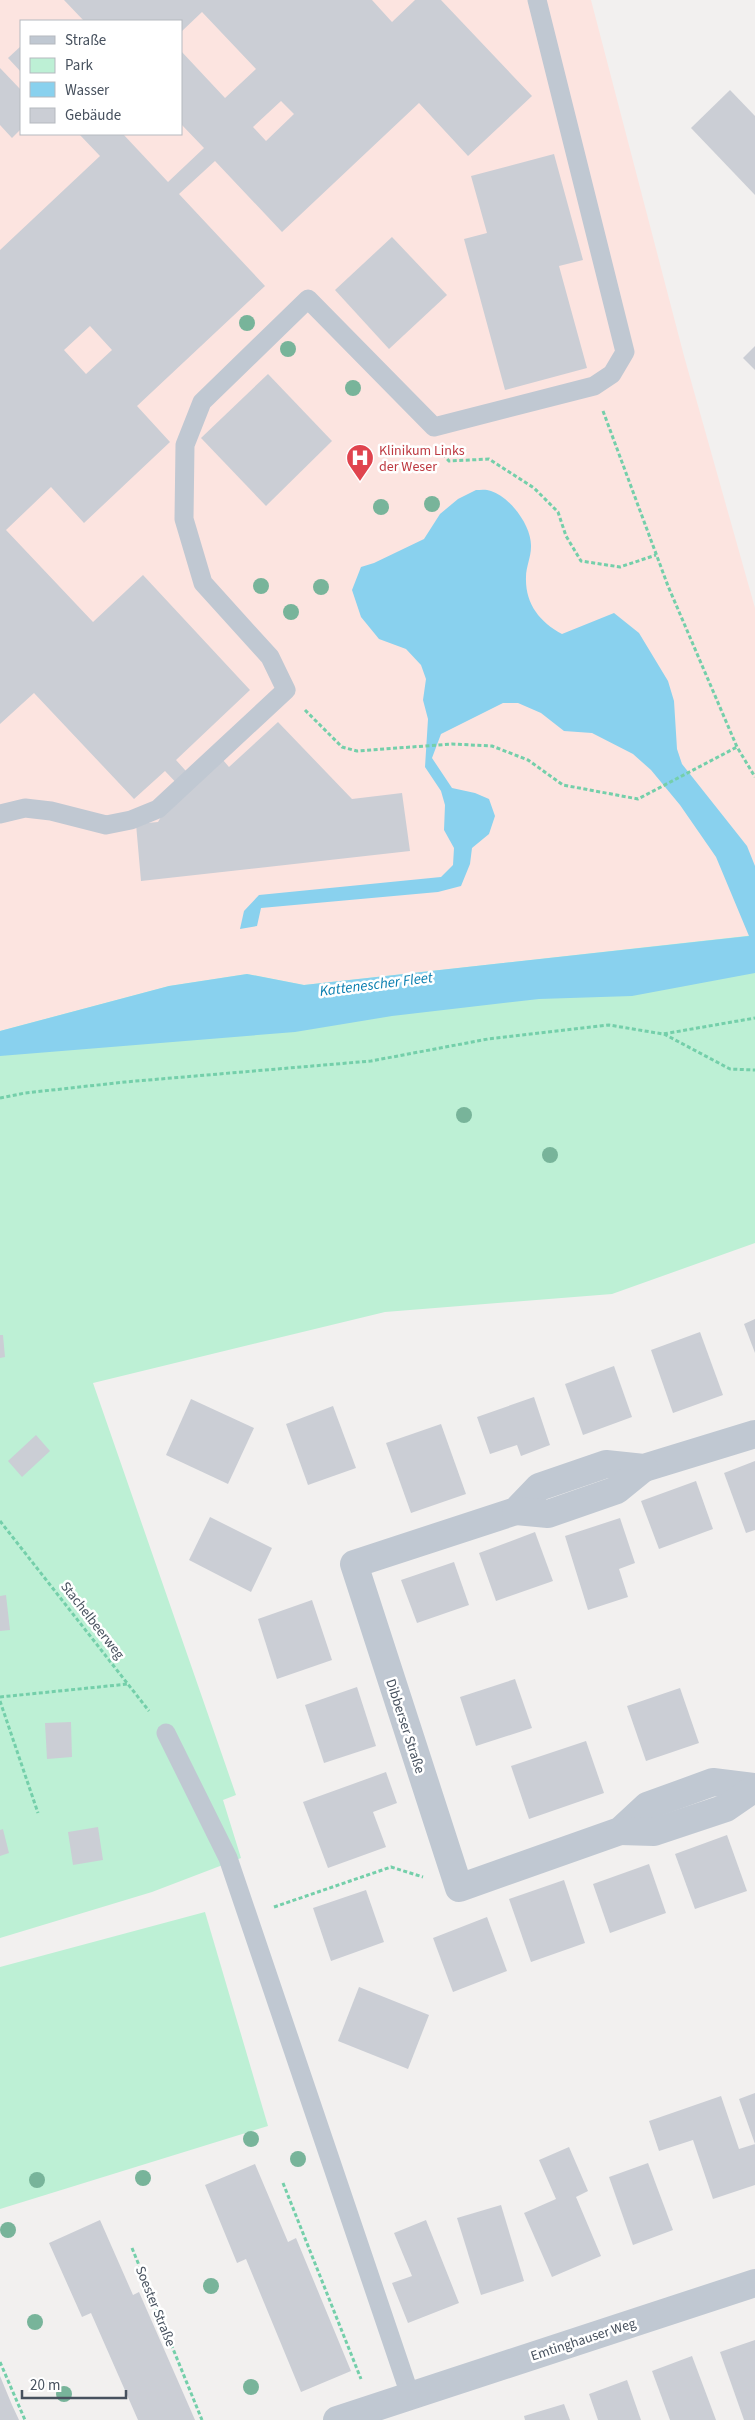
<svg xmlns="http://www.w3.org/2000/svg" width="755" height="2420" font-family="'Source Sans 3',sans-serif">
	<style>
		.medical { fill: #fce4e0; fill-rule: evenodd }
		.green { fill: #bdf0d5 }
		.water { fill: #89d1ee }
		.building { fill: #cbced5; fill-rule: evenodd }
		.lines { fill: none; stroke-linecap: round; stroke-linejoin: round }
		.path { stroke: #74cfaa; stroke-width: 3; stroke-dasharray: 4 2.5; stroke-linecap: butt }
		.lane { stroke: #c0c8d2; stroke-width: 19 }
		.street { stroke: #c0c8d2; stroke-width: 28 }
		.tree { fill: #78b49a }
		.labels { text-anchor: middle; stroke-width: 5; stroke-linejoin: round; paint-order: stroke }
		.health-label { font-size: 14px; fill: #be3a42; stroke: #fff; text-anchor: start }
		.street-label { font-size: 14px; fill: #47515e; stroke: #fff }
		.water-label { font-size: 15px; font-style: italic; fill: #097eaf; stroke: #fff }
	</style>
	<rect width="100%" height="100%" fill="#f2f0ef"/>
	<path class="medical" d="M0,0H591L684,356L755,608V935L304,985L247,974L169,986L0,1031ZM21,21H181V134H21Z"/>
	<g class="green">
		<path d="M755,935V1243L612,1294L385,1312L93,1383L236,1795L223,1800L241,1858L152,1892L0,1938V1031L169,986L247,974L304,985Z"/>
		<path d="M205,1912L268,2126L0,2209V1967Z"/>
	</g>
	<path class="water" d="M476,490C480,490 486,489 491,491C510,497 532,526 531,547C531,557 526,567 526,577C525,603 539,622 562,634L614,613L639,633L668,681L674,701L677,749L682,764L747,846L755,866V973L632,996L539,999L392,1016L295,1032L0,1056V1031L169,986L247,974L304,985L749,936L716,857L680,805L651,770L633,754L592,733L564,731L541,713L518,703H503L441,734L432,758L452,788L475,793L489,799L495,816L489,834L472,848L470,864L461,886L438,892L261,908L257,926L240,929L244,911L259,895L441,877L453,865L454,848L444,830L445,805L441,791L425,767L428,719L423,700L426,679L421,665L406,649L379,639L361,617L352,590L361,567L374,563L424,539L440,514L458,499Z"/>
	<g class="building">
		<path d="M64,0H372L392,22L415,0H441L532,96L468,156L419,103L282,232L215,161L179,194L265,286L137,406L170,442L84,523L51,487L6,530L93,622L143,575L250,690L176,760L194,780L223,760L229,767L278,722L352,799L402,793L410,851L141,881L136,824L158,822L165,810L183,790L165,771L134,799L34,693L0,724V250L100,156L79,134H123L168,182L204,148L181,124V51L225,98L256,69L202,12L181,32V21H84ZM281,101L294,114L266,141L253,127ZM90,326L112,350L86,374L64,350Z"/>
		<path d="M21,46V72L8,58Z"/>
		<path d="M0,68L21,90V129L12,138L0,125Z"/>
		<path d="M730,90L755,116V195L691,128Z"/>
		<path d="M554,154L583,260L559,266L587,368L505,390L464,239L487,233L471,176Z"/>
		<path d="M392,237L447,295L389,349L335,290Z"/>
		<path d="M755,346V370L743,358Z"/>
		<path d="M268,374L332,441L266,506L201,438Z"/>
		<path d="M755,1319V1353L744,1324Z"/>
		<path d="M700,1332L723,1395L673,1413L651,1350Z"/>
		<path d="M0,1335H3L5,1357L0,1358Z"/>
		<path d="M614,1366L632,1417L583,1435L565,1384Z"/>
		<path d="M534,1397L550,1445L521,1456L517,1445L490,1454L477,1417Z"/>
		<path d="M191,1399L254,1428L228,1484L166,1455Z"/>
		<path d="M333,1406L356,1468L308,1485L286,1424Z"/>
		<path d="M441,1424L466,1494L411,1513L386,1443Z"/>
		<path d="M36,1435L50,1451L22,1477L8,1461Z"/>
		<path d="M755,1461V1530L746,1533L724,1473Z"/>
		<path d="M696,1481L713,1529L659,1549L641,1501Z"/>
		<path d="M210,1517L272,1548L251,1592L189,1560Z"/>
		<path d="M620,1518L635,1563L619,1569L628,1597L588,1610L565,1536Z"/>
		<path d="M535,1532L553,1581L496,1601L479,1553Z"/>
		<path d="M454,1562L469,1605L417,1623L401,1580Z"/>
		<path d="M6,1595L10,1630L0,1631V1596Z"/>
		<path d="M312,1600L332,1660L277,1679L258,1619Z"/>
		<path d="M515,1679L532,1728L476,1746L460,1697Z"/>
		<path d="M357,1687L376,1746L324,1763L305,1705Z"/>
		<path d="M680,1688L699,1743L646,1761L627,1706Z"/>
		<path d="M71,1722L72,1757L47,1759L45,1723Z"/>
		<path d="M586,1741L604,1793L529,1819L511,1766Z"/>
		<path d="M386,1772L397,1803L373,1812L386,1847L328,1868L303,1802Z"/>
		<path d="M98,1827L103,1860L73,1865L68,1832Z"/>
		<path d="M3,1829L9,1853L0,1856V1830Z"/>
		<path d="M727,1835L747,1891L695,1909L675,1854Z"/>
		<path d="M649,1864L666,1913L610,1933L593,1884Z"/>
		<path d="M564,1880L585,1943L531,1962L509,1899Z"/>
		<path d="M366,1890L384,1942L331,1961L313,1908Z"/>
		<path d="M487,1917L507,1971L453,1992L433,1938Z"/>
		<path d="M359,1987L429,2015L408,2069L338,2041Z"/>
		<path d="M755,2093V2185L713,2199L693,2140L659,2151L649,2121L721,2096L739,2149L755,2144L739,2099Z"/>
		<path d="M569,2147L588,2191L576,2197L601,2256L552,2277L524,2213L556,2199L539,2160Z"/>
		<path d="M648,2163L673,2230L633,2245L609,2177Z"/>
		<path d="M255,2164L288,2242L296,2238L351,2371L301,2392L246,2259L237,2263L205,2185Z"/>
		<path d="M501,2205L524,2281L481,2295L457,2218Z"/>
		<path d="M100,2220L133,2295L139,2292L195,2420H138L91,2313L82,2317L49,2243Z"/>
		<path d="M426,2220L459,2303L408,2323L392,2283L412,2276L394,2233Z"/>
		<path d="M755,2340V2420H744L720,2352Z"/>
		<path d="M692,2356L716,2420H670L652,2371Z"/>
		<path d="M0,2376L12,2405L19,2420H0Z"/>
		<path d="M627,2380L641,2420H598L589,2394Z"/>
		<path d="M564,2404L570,2420H525L524,2416Z"/>
	</g>
	<g class="lines">
		<g class="path">
			<path d="M603,411L668,586L737,747L755,777"/>
			<path d="M443,454L449,461L489,459L534,488L558,512L566,536L581,561L620,567L656,555"/>
			<path d="M305,710L342,747L357,751L452,744L492,746L528,760L563,785L638,799L737,747"/>
			<path d="M664,1034L730,1069L755,1070"/>
			<path d="M0,1098L25,1093L125,1082L371,1061L488,1039L609,1025L663,1034L755,1018"/>
			<path d="M0,1521L149,1711"/>
			<path d="M0,1697L128,1684"/>
			<path d="M0,1701L38,1813"/>
			<path d="M274,1907L391,1867L423,1877"/>
			<path d="M283,2183L361,2379"/>
			<path d="M132,2248L202,2420"/>
			<path d="M0,2362L25,2420"/>
		</g>
		<g class="lane">
			<path d="M0,814L25,808L51,811L106,825L131,820L158,809L286,690L270,657L203,583L184,519L185,445L202,402L308,299L434,427L594,386L612,374L625,352L537,0"/>
			<path d="M166,1733L228,1858L410,2395"/>
		</g>
		<g class="street">
			<path d="M755,1434L644,1468L606,1464L539,1487L516,1511L354,1564L459,1888L620,1831L647,1806L713,1782L755,1787"/>
			<path d="M516,1511L548,1514L617,1490L644,1468"/>
			<path d="M620,1831L654,1832L726,1808L755,1788"/>
			<path d="M337,2420L755,2283"/>
		</g>
	</g>
	<g class="tree">
		<circle cx="247" cy="323" r="8"/>
		<circle cx="288" cy="349" r="8"/>
		<circle cx="353" cy="388" r="8"/>
		<circle cx="432" cy="504" r="8"/>
		<circle cx="381" cy="507" r="8"/>
		<circle cx="261" cy="586" r="8"/>
		<circle cx="321" cy="587" r="8"/>
		<circle cx="291" cy="612" r="8"/>
		<circle cx="464" cy="1115" r="8"/>
		<circle cx="550" cy="1155" r="8"/>
		<circle cx="251" cy="2139" r="8"/>
		<circle cx="298" cy="2159" r="8"/>
		<circle cx="143" cy="2178" r="8"/>
		<circle cx="37" cy="2180" r="8"/>
		<circle cx="8" cy="2230" r="8"/>
		<circle cx="211" cy="2286" r="8"/>
		<circle cx="35" cy="2322" r="8"/>
		<circle cx="251" cy="2387" r="8"/>
		<circle cx="64" cy="2394" r="8"/>
	</g>
	<defs>
		<symbol id="hospital-pin" viewBox="-11 -11 22 30"><path d="M0 17L-7.5 6A9.5 9.5 0 1 1 7.5 6Z" fill="#e0444e" stroke="#fff"/><path d="M-5-5h3v3.5h4V-5h3V5h-3V1.5h-4V5h-3Z" fill="#fff"/></symbol>
	</defs>
	<g fill-rule="evenodd">
		<use href="#hospital-pin" x="344" y="442" width="32" height="43"/>
	</g>
	<g class="labels">
		<g class="health-label">
			<text x="379" y="455">Klinikum Links<tspan x="379" dy="16">der Weser</tspan></text>
		</g>
		<g class="street-label">
			<text transform="translate(93 1620) rotate(52)" y="5">Stachelbeerweg</text>
			<text transform="translate(406 1726) rotate(72)" y="5">Dibberser Straße</text>
			<text transform="translate(156 2306) rotate(68)" y="5">Soester Straße</text>
			<text transform="translate(583 2339) rotate(-18)" y="5">Emtinghauser Weg</text>
		</g>
		<g class="water-label">
			<text transform="translate(376 984) rotate(-7)" y="5">Kattenescher Fleet</text>
		</g>
	</g>
	<rect x="20" y="20" width="162" height="115" fill="#ffffff" stroke="#b5b9bf"/>
	<rect x="30" y="36" width="25" height="8" fill="#c0c8d2" stroke="#b5b9bf"/>
	<text x="65" y="45" font-size="15" fill="#47515e">Straße</text>
	<rect x="30" y="58" width="25" height="15" fill="#bdf0d5" stroke="#b5b9bf"/>
	<text x="65" y="70" font-size="15" fill="#47515e">Park</text>
	<rect x="30" y="82" width="25" height="15" fill="#89d1ee" stroke="#b5b9bf"/>
	<text x="65" y="95" font-size="15" fill="#47515e">Wasser</text>
	<rect x="30" y="108" width="25" height="15" fill="#cbced5" stroke="#b5b9bf"/>
	<text x="65" y="120" font-size="15" fill="#47515e">Gebäude</text>
	<path d="M22 2390v8h104v-8" fill="none" stroke="#47515e" stroke-width="2.5"/>
	<text x="30" y="2390" font-size="15" fill="#47515e" stroke="#ffffff" stroke-width="4" paint-order="stroke">20 m</text>
</svg>
